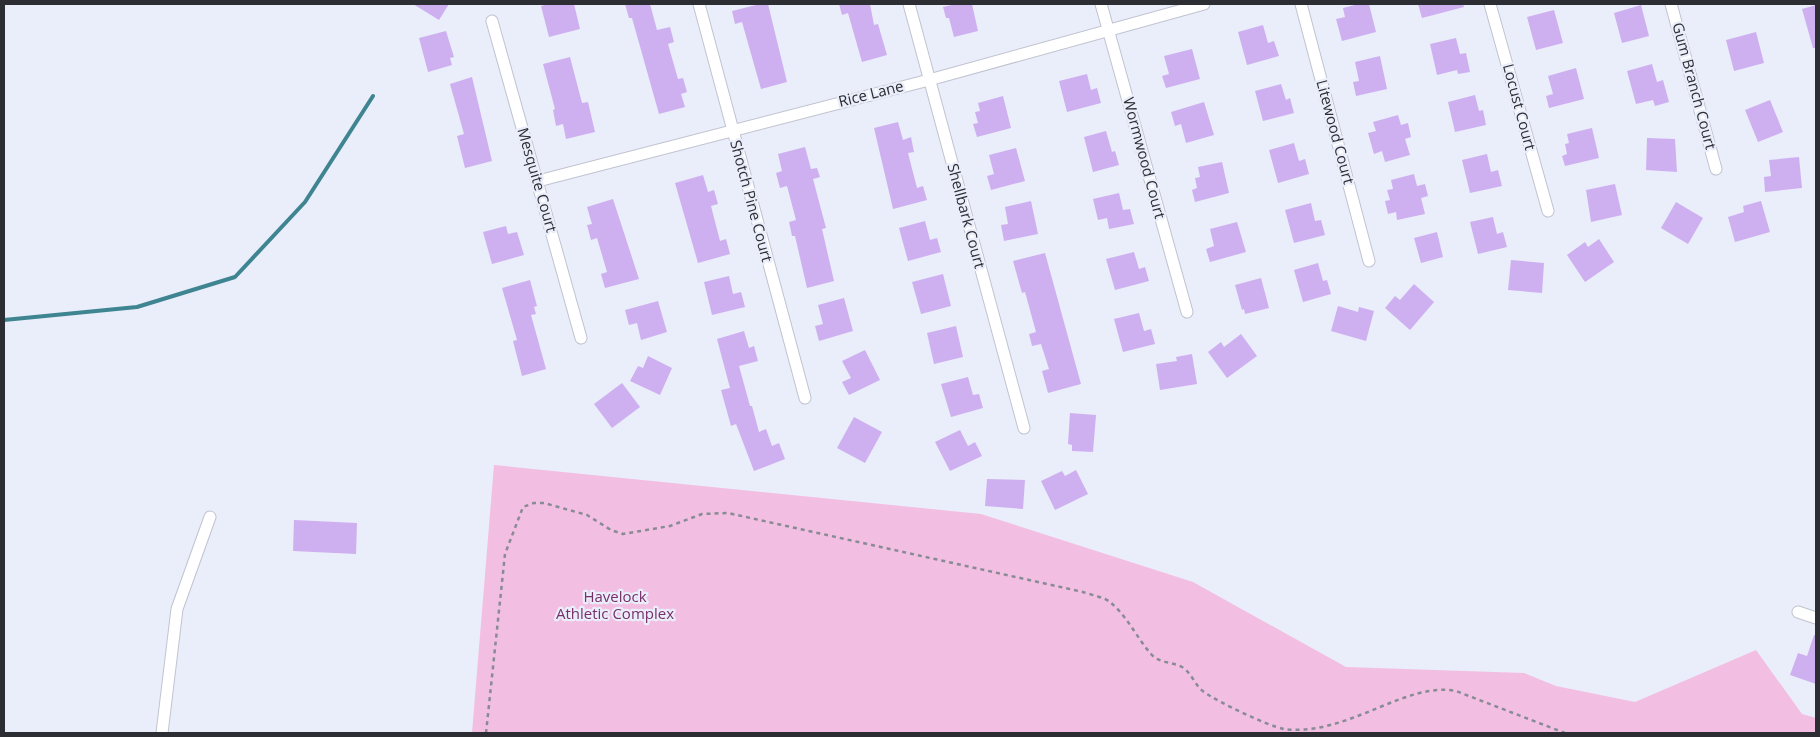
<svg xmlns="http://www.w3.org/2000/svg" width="1820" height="737" font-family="'Open Sans',sans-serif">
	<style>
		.green { fill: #f2bfe3 }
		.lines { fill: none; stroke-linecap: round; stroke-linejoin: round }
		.stream { stroke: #3e8591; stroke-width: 4 }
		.building { fill: #ceb0f1 }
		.street-casing { stroke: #c0c3d0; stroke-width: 13 }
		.path { stroke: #898b94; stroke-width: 2.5; stroke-dasharray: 4 4; stroke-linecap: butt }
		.street { stroke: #fff; stroke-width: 11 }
		.labels { text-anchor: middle; stroke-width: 4.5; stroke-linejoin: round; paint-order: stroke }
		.street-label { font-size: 15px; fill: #2c2e33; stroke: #eaedfa }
		.park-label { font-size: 15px; fill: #793069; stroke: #eaedfa }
	</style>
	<rect width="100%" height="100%" fill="#eaedfa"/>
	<path class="green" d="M494,465L981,514L1193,582L1346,667L1524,673L1556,686L1635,702L1756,650L1802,714L1816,718V733H472Z"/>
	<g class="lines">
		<path class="stream" d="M4,320L137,307L235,277L305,202L373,96"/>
	</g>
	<g class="building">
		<path d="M413,4H449L439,20Z"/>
		<path d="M548,4H574L580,29L549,37L541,6Z"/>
		<path d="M625,4H650L657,30L670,27L674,42L668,44L678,79L683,78L687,92L681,94L685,107L659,114L632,18H629Z"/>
		<path d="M760,4H768L787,82L761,89L742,22L735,24L732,11Z"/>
		<path d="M839,4H870L874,25L878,24L887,55L862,62L848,13L842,15Z"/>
		<path d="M956,4H972L978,31L954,37L949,18H946L943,7Z"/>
		<path d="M1359,4H1369L1376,32L1342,41L1336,19L1345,17L1343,8Z"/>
		<path d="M1418,4H1463L1464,7L1422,18Z"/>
		<path d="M1641,5L1649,36L1622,43L1614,13Z"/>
		<path d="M1816,5V48H1813L1802,9Z"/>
		<path d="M1554,10L1563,43L1536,50L1527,17Z"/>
		<path d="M1263,25L1268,43L1274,41L1279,56L1247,65L1238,32Z"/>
		<path d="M446,31L454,57L450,58L452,65L428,72L419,38Z"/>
		<path d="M1756,32L1764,63L1734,71L1726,40Z"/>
		<path d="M1456,38L1460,54L1466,53L1470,72L1458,74L1457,70L1437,75L1430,44Z"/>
		<path d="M1192,49L1200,79L1166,88L1162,76L1169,74L1164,56Z"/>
		<path d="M1380,56L1387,89L1356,96L1353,82L1359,81L1355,62Z"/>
		<path d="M570,57L582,103L588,102L595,132L566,139L563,124L556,126L553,110L555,109L543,64Z"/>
		<path d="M1652,64L1657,82L1663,80L1669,102L1655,106L1653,100L1636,104L1627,71Z"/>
		<path d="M1576,68L1584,99L1549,108L1546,96L1553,94L1548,76Z"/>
		<path d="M1087,74L1091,90L1097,88L1101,103L1067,112L1059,81Z"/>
		<path d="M472,77L492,161L465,168L457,136L464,134L450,84Z"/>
		<path d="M1281,84L1286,100L1290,98L1294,113L1263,121L1255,91Z"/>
		<path d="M1475,95L1479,111L1483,110L1486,125L1455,132L1448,102Z"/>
		<path d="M1003,96L1011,128L977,137L973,124L978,123L975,112L980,111L978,103Z"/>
		<path d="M1770,100L1783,132L1758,142L1745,110Z"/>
		<path d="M1204,102L1214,135L1186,143L1181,124L1175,126L1171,112Z"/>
		<path d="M1398,115L1401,125L1408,123L1411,137L1405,139L1410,155L1385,162L1382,151L1374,154L1368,133L1376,131L1373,122Z"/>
		<path d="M898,122L903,140L911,137L914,152L908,153L917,188L923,186L927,200L893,209L874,128Z"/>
		<path d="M1592,128L1599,158L1565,166L1562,156L1567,154L1565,144L1569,143L1567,134Z"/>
		<path d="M1106,131L1112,152L1115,151L1119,165L1093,172L1084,137Z"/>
		<path d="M1647,138L1675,139L1677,172L1646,170Z"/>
		<path d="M1294,143L1299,161L1305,159L1309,174L1278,183L1269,150Z"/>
		<path d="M805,147L811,169L817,168L820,177L813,179L826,228L822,229L834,281L807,288L795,236H792L789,222L796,220L787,186L780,188L776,173L782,171L778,154Z"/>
		<path d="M1016,148L1025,181L991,190L987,176L994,174L989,155Z"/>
		<path d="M1487,154L1491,172L1498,170L1502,186L1470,193L1462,160Z"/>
		<path d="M1799,157L1802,188L1765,192L1764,177L1771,176L1769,160Z"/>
		<path d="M1222,162L1229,193L1195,202L1192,190L1197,188L1195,178L1200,177L1198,167Z"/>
		<path d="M1414,174L1417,186L1425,184L1428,196L1421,198L1425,214L1397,220L1396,212L1388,214L1385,201L1390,200L1387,190L1393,189L1391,180Z"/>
		<path d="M703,175L708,192L714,190L718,204L711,206L720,241L726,239L730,254L698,263L675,183Z"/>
		<path d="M1615,184L1622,215L1591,222L1586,190Z"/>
		<path d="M1119,193L1123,210L1130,209L1134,224L1109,229L1107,218L1098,220L1093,199Z"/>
		<path d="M613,199L639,279L605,288L601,274L607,272L597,238L591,240L587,225L592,224L587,207Z"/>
		<path d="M1031,201L1038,234L1004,241L1001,225L1008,224L1005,207Z"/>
		<path d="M1761,201L1770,232L1735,242L1728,217L1744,212L1743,206Z"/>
		<path d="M1676,202L1703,218L1688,244L1661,228Z"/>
		<path d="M1311,203L1315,221L1321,220L1325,235L1294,243L1285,210Z"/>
		<path d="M1493,217L1497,234L1503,232L1507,247L1478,254L1470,222Z"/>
		<path d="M925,221L930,240L937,238L941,252L908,261L899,228Z"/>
		<path d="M1237,222L1246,252L1210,262L1206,249L1214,246L1210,229Z"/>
		<path d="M506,226L508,234L517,232L524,255L492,264L483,232Z"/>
		<path d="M1437,232L1443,257L1421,263L1414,238Z"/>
		<path d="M1599,239L1614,262L1585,282L1567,255L1585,242L1588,247Z"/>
		<path d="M1134,252L1139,269L1145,267L1149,281L1115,290L1106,259Z"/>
		<path d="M1045,253L1081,384L1048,393L1042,371L1049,369L1041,344L1032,346L1029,334L1036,332L1025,292L1022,293L1013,261Z"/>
		<path d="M1511,260L1544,263L1542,293L1508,290Z"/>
		<path d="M1318,263L1323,281L1327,280L1331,294L1303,302L1294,270Z"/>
		<path d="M943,274L951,306L921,314L912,282Z"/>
		<path d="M729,276L733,294L741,292L745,307L712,315L704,282Z"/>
		<path d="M1261,278L1269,308L1245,314L1244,309L1242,310L1235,285Z"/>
		<path d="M530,280L537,306L534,307L536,314L531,315L546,369L522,376L513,341L517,340L502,288Z"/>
		<path d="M1414,284L1434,302L1410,330L1385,308L1395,296L1400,300Z"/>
		<path d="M844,298L853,331L819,341L815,326L823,324L818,305Z"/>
		<path d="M658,301L667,332L641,340L637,323L629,325L625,310Z"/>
		<path d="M1338,306L1358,312L1359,307L1374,311L1366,341L1331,331Z"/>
		<path d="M1139,313L1144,331L1151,329L1155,344L1123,352L1114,319Z"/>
		<path d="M956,326L963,357L934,364L927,333Z"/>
		<path d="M744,331L749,348L754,346L758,361L739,366L750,406H752L759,432L766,429L772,446L779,443L785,459L754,471L736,424L731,426L721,390L730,388L717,339Z"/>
		<path d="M1241,334L1257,356L1227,378L1208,352L1221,342L1224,347Z"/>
		<path d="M865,350L880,380L849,395L842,382L851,378L842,361Z"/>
		<path d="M1192,354L1197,384L1160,390L1156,364L1177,361L1176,357Z"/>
		<path d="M648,356L672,368L660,395L630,381L638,366L643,368Z"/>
		<path d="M968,377L973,395L979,394L983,408L951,417L941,384Z"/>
		<path d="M622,383L640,407L612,428L594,404Z"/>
		<path d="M1070,413L1096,415L1093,452L1072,451V445L1068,444Z"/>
		<path d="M854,417L882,432L865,463L837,448Z"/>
		<path d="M960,430L968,446L975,442L982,456L950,471L935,442Z"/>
		<path d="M1076,470L1088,494L1055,510L1041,481L1062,471L1065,476Z"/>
		<path d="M987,479L1025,480L1023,509L985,506Z"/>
		<path d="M294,520L357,523L356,554L293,551Z"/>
		<path d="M1814,635H1816V684L1790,675L1798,653L1807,656Z"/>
	</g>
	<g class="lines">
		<defs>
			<g id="street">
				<path d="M699,4L805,398"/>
				<path d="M909,4L1024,428"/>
				<path d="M1101,4L1187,312"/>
				<path d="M1301,4L1369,261"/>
				<path d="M1490,4L1548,211"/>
				<path d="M1671,4L1716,169"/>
				<path d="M492,21L581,338"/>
				<path d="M538,181L929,80L1204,4"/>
				<path d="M1798,612L1816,618"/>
				<path d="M162,733L177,609L210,517"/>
			</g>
		</defs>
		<use href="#street" class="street-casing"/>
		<path class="path" d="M486,733L505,554L523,507L534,503H544L587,515L611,530L623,534L670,526L702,514L728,513L1083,592C1091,595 1105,597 1111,603C1127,616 1137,638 1151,654C1160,664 1171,661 1182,667C1192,673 1195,686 1204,692C1218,702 1268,726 1284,729C1347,737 1405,681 1456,691L1565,733"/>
		<use href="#street" class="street"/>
	</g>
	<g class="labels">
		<g class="street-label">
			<text transform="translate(1694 86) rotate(75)" y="5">Gum Branch Court</text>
			<text transform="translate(871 94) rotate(-14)" y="5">Rice Lane</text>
			<text transform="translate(1519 107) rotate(75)" y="5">Locust Court</text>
			<text transform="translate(1335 132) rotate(75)" y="5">Litewood Court</text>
			<text transform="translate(1144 158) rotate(75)" y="5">Wormwood Court</text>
			<text transform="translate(537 180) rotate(74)" y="5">Mesquite Court</text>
			<text transform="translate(751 201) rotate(75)" y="5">Shotch Pine Court</text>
			<text transform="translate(966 216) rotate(75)" y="5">Shellbark Court</text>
		</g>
		<g class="park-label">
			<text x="615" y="602">Havelock<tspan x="615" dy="17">Athletic Complex</tspan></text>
		</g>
	</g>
	<rect width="1820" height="737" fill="none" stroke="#2c2e33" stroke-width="10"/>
</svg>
